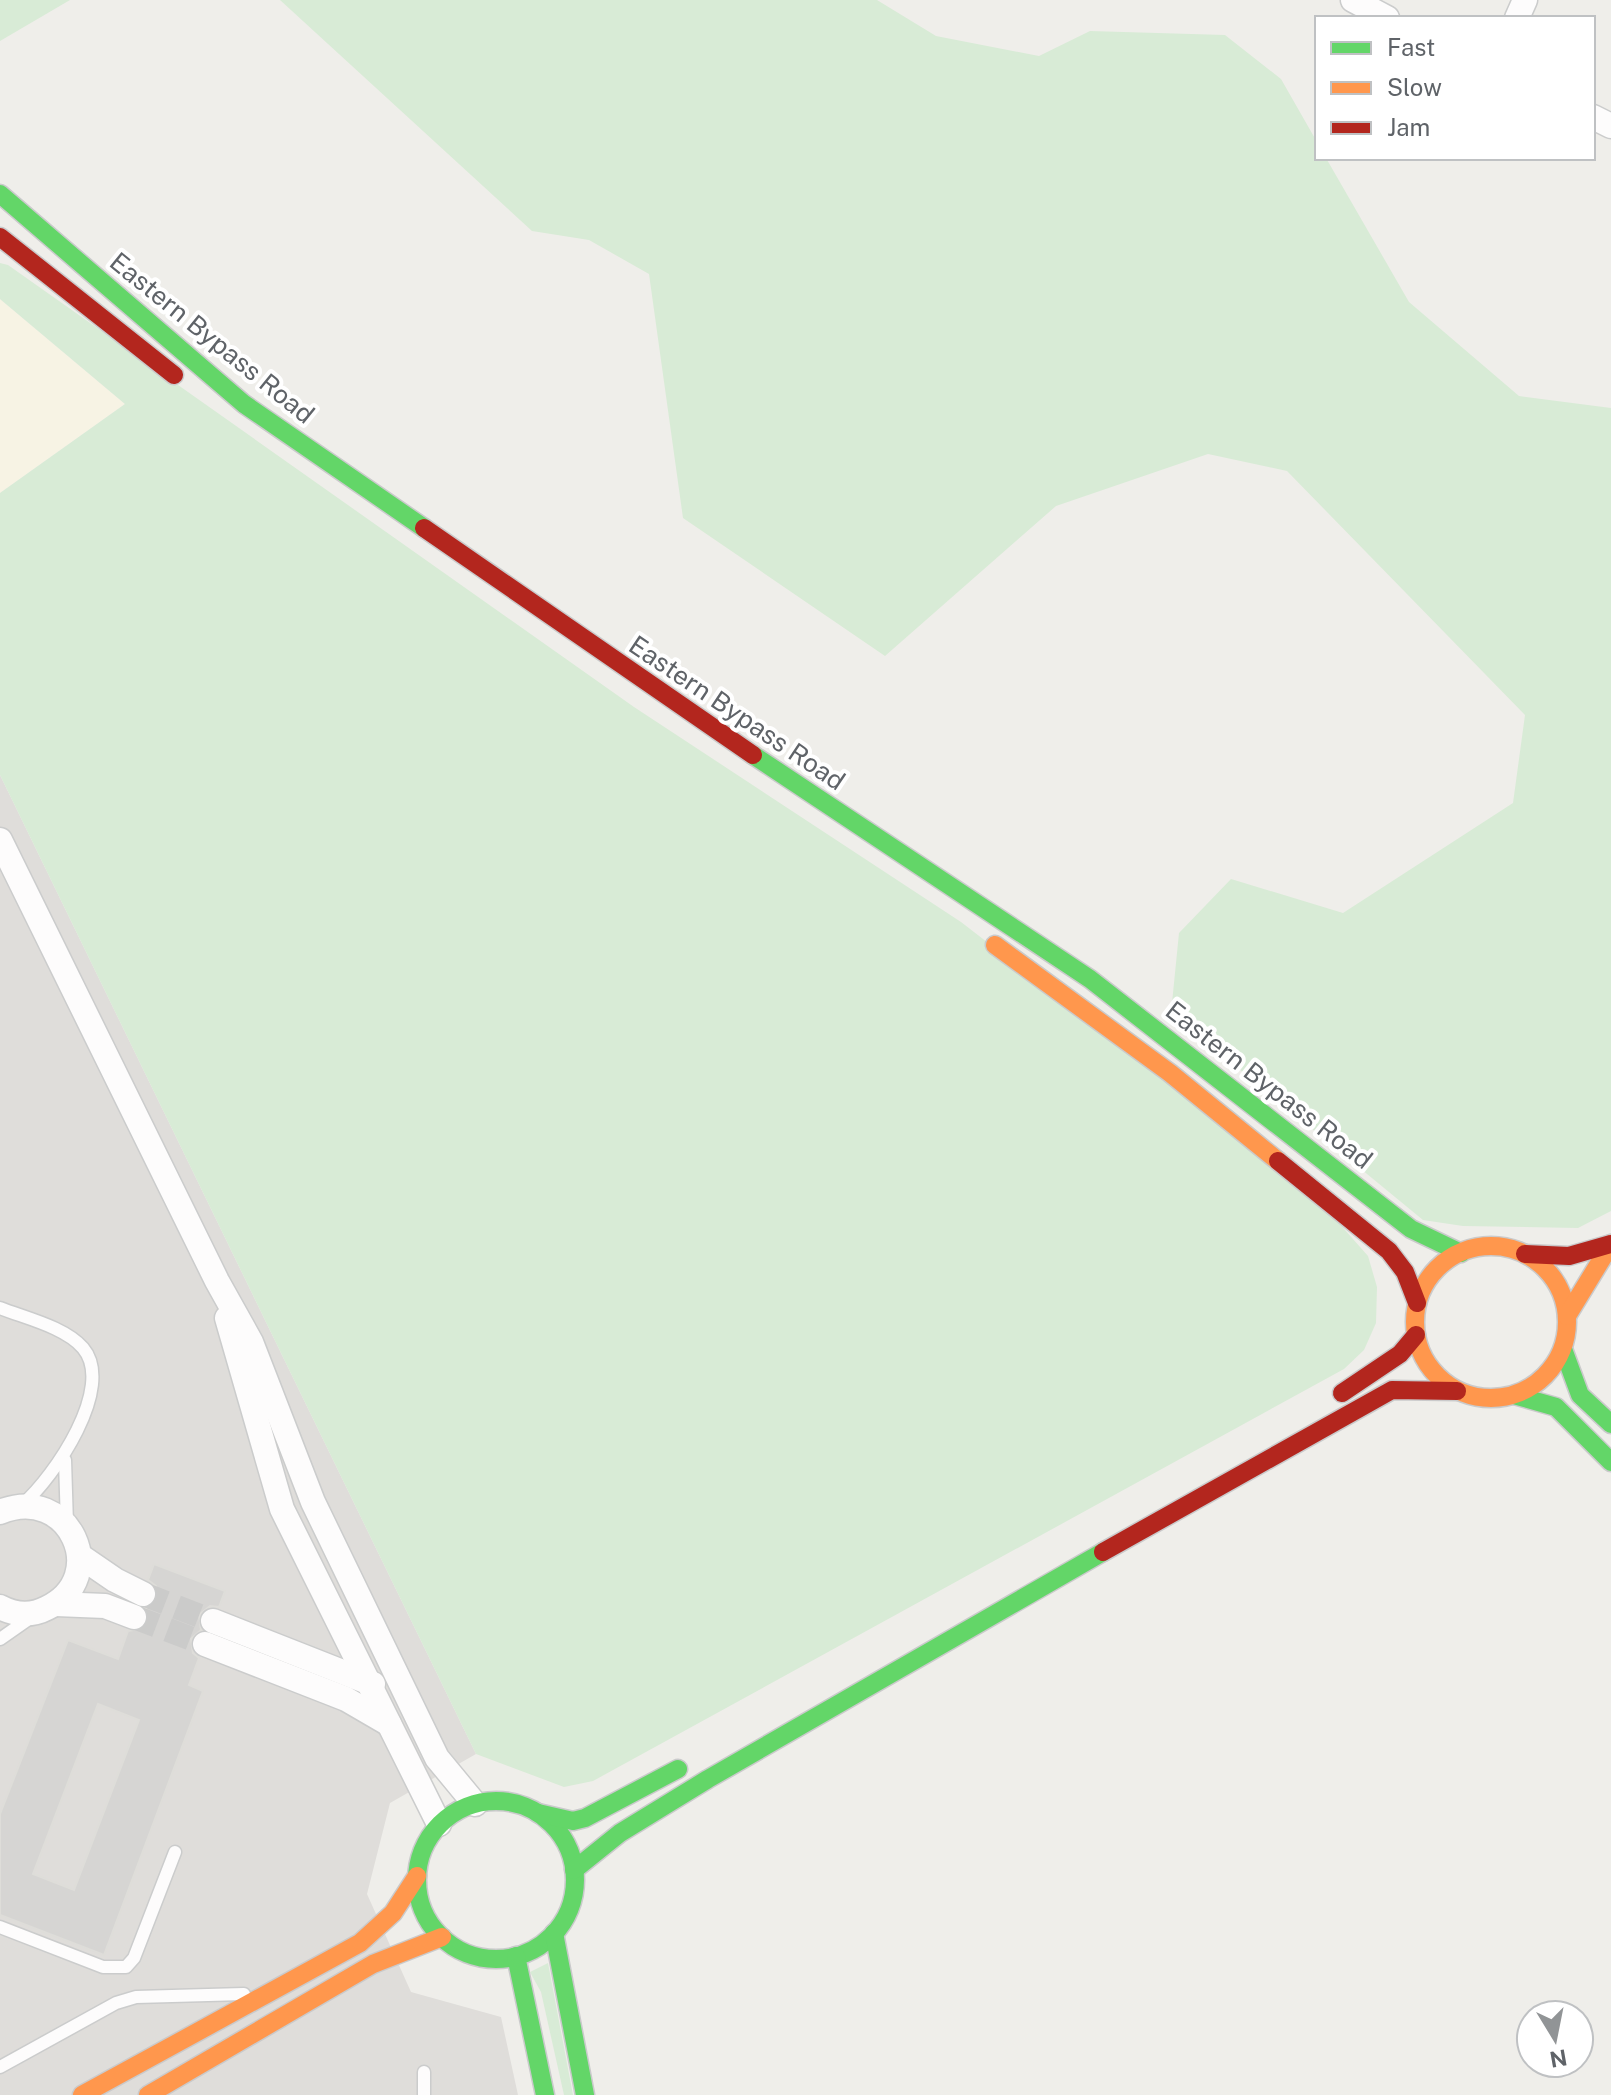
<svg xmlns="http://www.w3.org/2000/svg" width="1611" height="2095" font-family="'Public Sans',sans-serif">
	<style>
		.commercial { fill: #f7f3e4 }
		.industrial { fill: #dfddda }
		.green { fill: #d8ebd6 }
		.building { fill: #d6d5d3; stroke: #deddd9; stroke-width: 2; fill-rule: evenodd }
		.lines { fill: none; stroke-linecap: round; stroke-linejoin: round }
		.street-tunnel { stroke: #cbcbca; stroke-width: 24; stroke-dasharray: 24 12; stroke-linecap: butt }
		.lane-casing { stroke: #cbcccc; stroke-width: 15 }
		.street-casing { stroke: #cbcccc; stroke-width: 27 }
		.fast-casing { stroke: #cacacb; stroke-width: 21 }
		.slow-casing { stroke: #cacacb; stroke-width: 21 }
		.jam-casing { stroke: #cacacb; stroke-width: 21 }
		.lane { stroke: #fdfcfc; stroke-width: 12 }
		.street { stroke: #fdfcfc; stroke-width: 24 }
		.fast { stroke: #63d668; stroke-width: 18 }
		.slow { stroke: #ff974d; stroke-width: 18 }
		.jam { stroke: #b3261e; stroke-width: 18 }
		.labels { text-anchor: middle; stroke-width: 8; stroke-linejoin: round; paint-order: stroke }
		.street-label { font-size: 26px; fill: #5f6368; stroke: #fff }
	</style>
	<rect width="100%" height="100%" fill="#efeeea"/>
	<path class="commercial" d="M0,299L125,404L0,493Z"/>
	<path class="industrial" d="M0,775L476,1754L390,1803L367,1894L411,1992L501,2017L518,2095H0Z"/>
	<g class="green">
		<path d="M0,0H70L0,41Z"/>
		<path d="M280,0H877L936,36L1039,56L1090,31L1225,35L1281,79L1317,142V158H1326L1409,302L1519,396L1611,408V1211L1578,1228L1463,1226L1423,1220L1171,1013L1179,933L1231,879L1343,913L1513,803L1525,715L1287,471L1208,454L1056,506L885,656L683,518L649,274L589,240L532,231Z"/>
		<path d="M0,263L8,265L634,707L961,922L1314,1195L1368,1256L1377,1287L1376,1323L1364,1350L1344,1369L593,1781L564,1787L476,1754L0,775V493L125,404L0,299Z"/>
		<path d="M548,1963L573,2095H564L541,1992L530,1972Z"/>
	</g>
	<path class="building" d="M154,1564L225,1591L219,1607L210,1606L199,1615L201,1630L191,1639L193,1653L199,1658L189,1685L203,1691L104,1955L0,1915V1814L68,1640L118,1659L128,1631L144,1628L148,1622L146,1608L157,1600L156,1586L148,1580ZM98,1704L139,1720L74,1890L33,1874Z"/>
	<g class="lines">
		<g class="street-tunnel">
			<path d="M143,1594L213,1621"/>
			<path d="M134,1617L205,1644"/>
		</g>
		<defs>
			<g id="lane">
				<path d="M0,1308C25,1318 65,1327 83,1348C116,1387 54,1477 23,1504"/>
				<path d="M65,1460L67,1525"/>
				<path d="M0,1639L30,1618"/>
				<path d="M0,1927L103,1967H126L134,1958L175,1852"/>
				<path d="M0,2067L116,2003L136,1997L244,1994"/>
				<path d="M424,2072V2095"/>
			</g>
			<g id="street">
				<path d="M1353,0L1387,18"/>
				<path d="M1517,18L1525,0"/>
				<path d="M1593,117L1611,126"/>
				<path d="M0,840L217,1281L251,1342L313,1502L437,1758L475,1804"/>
				<path d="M227,1318L282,1509L439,1824"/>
				<path d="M0,1512C69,1483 112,1577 47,1608C32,1616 15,1615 0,1607"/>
				<path d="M80,1556L115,1580L143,1594"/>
				<path d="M56,1604L105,1606L134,1617"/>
				<path d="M213,1621L373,1684"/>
				<path d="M205,1644L346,1699L389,1724"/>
			</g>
			<g id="fast">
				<path d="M0,194L244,404L424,528"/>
				<path d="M753,755L1090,979L1411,1229L1461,1253"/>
				<path d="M1563,1349L1580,1395L1611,1424"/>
				<path d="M1514,1395L1556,1407L1611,1462"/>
				<circle cx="496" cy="1880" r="79"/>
				<path d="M538,1813L573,1821L585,1818L678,1769"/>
				<path d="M574,1870L620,1833L708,1779L1103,1552"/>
				<path d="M554,1933L585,2095"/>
				<path d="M516,1956L545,2095"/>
			</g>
			<g id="slow">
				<path d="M995,945L1170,1073L1278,1161"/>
				<circle cx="1491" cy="1322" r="76"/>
				<path d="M1567,1316L1611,1244"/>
				<path d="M82,2095L360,1943L393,1913L417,1876"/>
				<path d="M148,2095L373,1964L442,1937"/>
			</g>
			<g id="jam">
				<path d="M0,237L174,375"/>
				<path d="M424,528L753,755"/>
				<path d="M1278,1161L1389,1251L1405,1272L1417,1303"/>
				<path d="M1525,1254L1569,1256L1611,1244"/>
				<path d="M1342,1393L1400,1354L1416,1335"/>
				<path d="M1103,1552L1392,1390L1457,1391"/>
			</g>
		</defs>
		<use href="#lane" class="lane-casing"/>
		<use href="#street" class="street-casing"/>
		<use href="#fast" class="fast-casing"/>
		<use href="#slow" class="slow-casing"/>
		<use href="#jam" class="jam-casing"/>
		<use href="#lane" class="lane"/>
		<use href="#street" class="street"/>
		<use href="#fast" class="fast"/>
		<use href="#slow" class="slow"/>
		<use href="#jam" class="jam"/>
	</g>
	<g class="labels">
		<g class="street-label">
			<text transform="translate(212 338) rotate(39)" y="9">Eastern Bypass Road</text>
			<text transform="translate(737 713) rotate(34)" y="9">Eastern Bypass Road</text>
			<text transform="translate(1269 1085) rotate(38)" y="9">Eastern Bypass Road</text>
		</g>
	</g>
	<rect x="1315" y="16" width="280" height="144" fill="#ffffff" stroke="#bfc1c3" stroke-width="2"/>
	<rect x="1331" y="42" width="40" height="12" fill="#63d668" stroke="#bfc1c3" stroke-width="2"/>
	<text x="1387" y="56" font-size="24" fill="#5f6368">Fast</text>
	<rect x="1331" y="82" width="40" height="12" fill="#ff974d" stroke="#bfc1c3" stroke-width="2"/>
	<text x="1387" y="96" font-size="24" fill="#5f6368">Slow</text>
	<rect x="1331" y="122" width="40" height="12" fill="#b3261e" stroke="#bfc1c3" stroke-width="2"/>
	<text x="1387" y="136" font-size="24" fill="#5f6368">Jam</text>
	<g transform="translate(1555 2039) rotate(170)"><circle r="38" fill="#ffffff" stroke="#bfc1c3" stroke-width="2"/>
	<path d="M0-6L14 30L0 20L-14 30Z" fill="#919496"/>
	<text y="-12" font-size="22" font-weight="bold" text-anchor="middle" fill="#5f6368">N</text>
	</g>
</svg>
